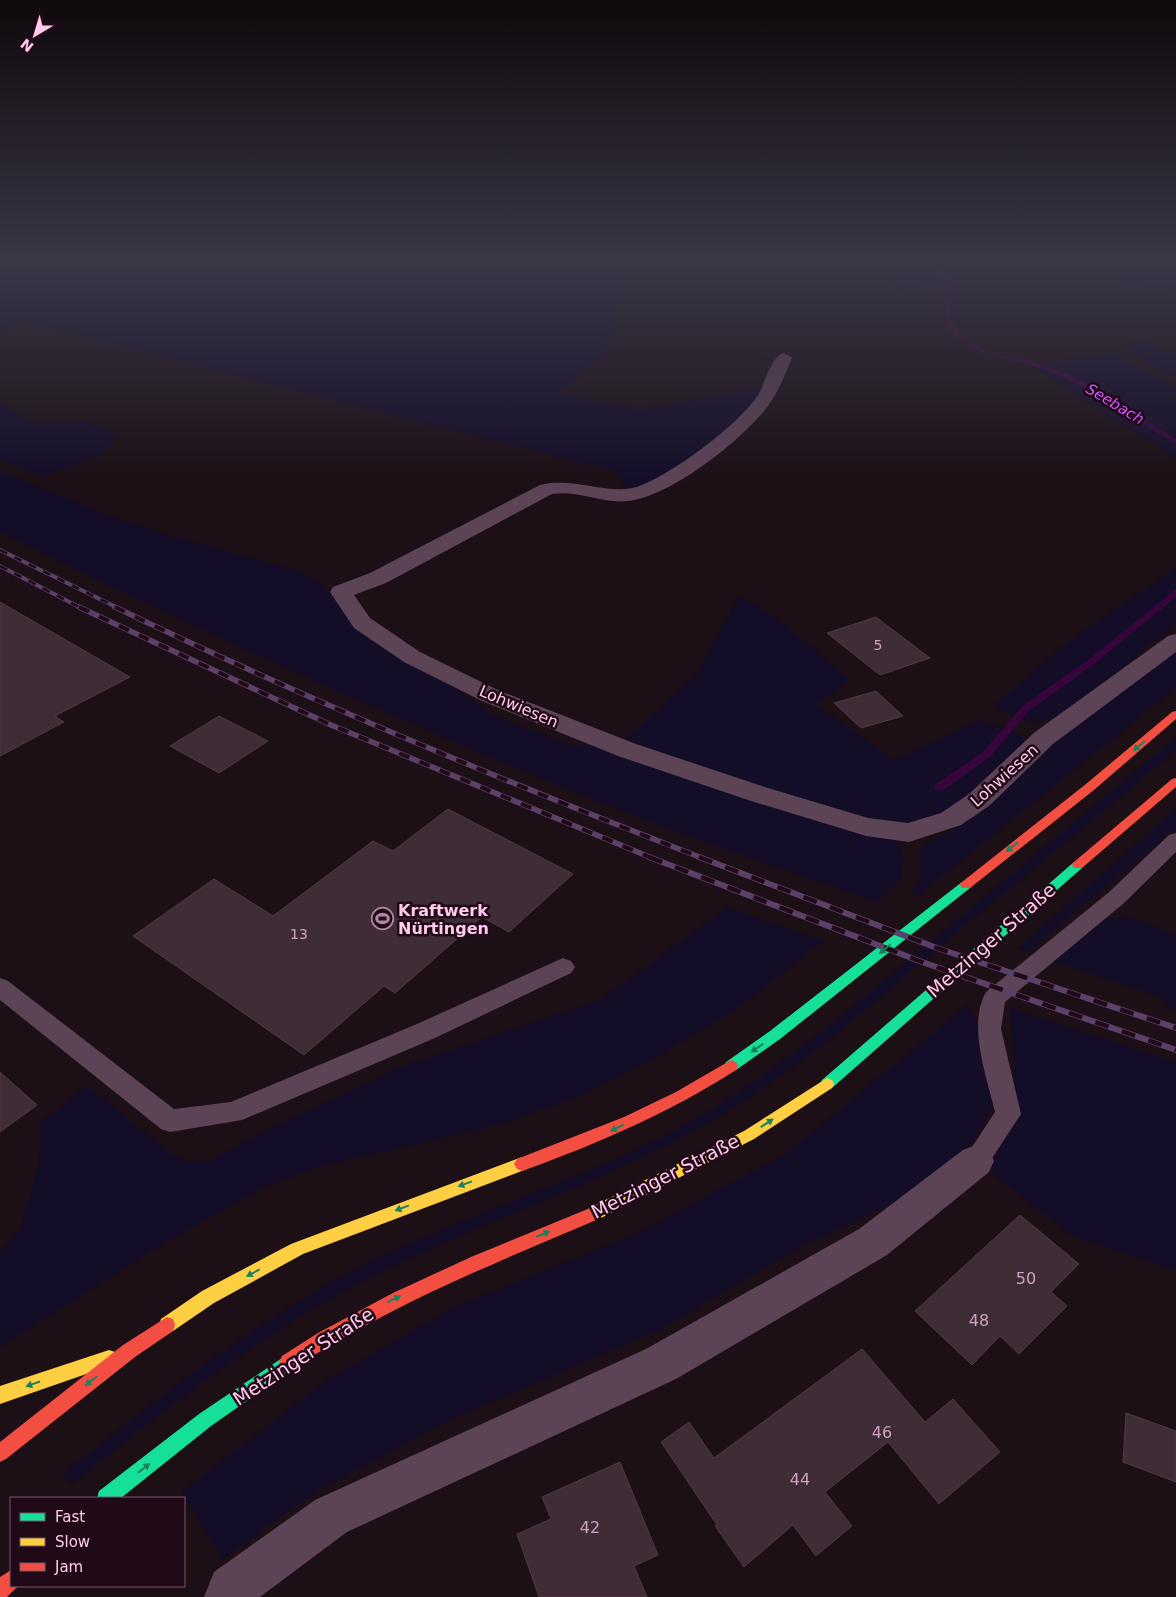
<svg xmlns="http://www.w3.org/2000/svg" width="1176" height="1597" font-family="'DejaVu Sans',sans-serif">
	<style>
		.green { fill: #140d28 }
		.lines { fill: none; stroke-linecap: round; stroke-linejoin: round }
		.stream { fill: #36053c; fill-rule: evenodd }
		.building { fill: #3e2c37; stroke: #513846 }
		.lane { fill: #5d4356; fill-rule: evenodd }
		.street { fill: #5d4356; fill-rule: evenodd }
		.fast { fill: #16e098; fill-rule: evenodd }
		.slow { fill: #ffcf43; fill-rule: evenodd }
		.jam { fill: #f24e42; fill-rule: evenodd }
		.rail-far2-casing { stroke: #5b4068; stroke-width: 4 }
		.rail-far1-casing { stroke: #5b4068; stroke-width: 5.5 }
		.rail-casing { stroke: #5b4068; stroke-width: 6 }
		.rail-far2 { stroke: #210a17; stroke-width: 2.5; stroke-dasharray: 8; stroke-linecap: butt }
		.rail-far1 { stroke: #210a17; stroke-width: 4; stroke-dasharray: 11; stroke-linecap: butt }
		.rail { stroke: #210a17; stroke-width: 4.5; stroke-dasharray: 14; stroke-linecap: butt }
		.oneway { fill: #1b805e }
		.labels { text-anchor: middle; stroke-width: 5; stroke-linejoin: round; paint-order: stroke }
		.number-label { font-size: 14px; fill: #cfa2bf }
		.far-water-label { font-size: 15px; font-style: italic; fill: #ce58ff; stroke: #210a17 }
		.street-label { font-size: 16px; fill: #ffcaec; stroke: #210a17 }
		.poi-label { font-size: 16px; font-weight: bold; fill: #ffcaec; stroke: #210a17; text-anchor: start }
		.near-number-label { font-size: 16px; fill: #cfa2bf }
		.near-street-label { font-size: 19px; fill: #ffcaec; stroke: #210a17 }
	</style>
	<rect width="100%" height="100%" fill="#1c0f16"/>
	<g class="green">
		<path d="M0,262H549L625,280L604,354L558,393L642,410L772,385L727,436L631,494L614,471L24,321L0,332Z"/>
		<path d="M900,262H939L936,263L946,281L896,289L890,281Z"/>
		<path d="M1121,262H1176V293L1168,288L1121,283L1116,280Z"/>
		<path d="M1147,342L1176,355V377L1158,369L1122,345Z"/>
		<path d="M1112,355L1176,387V458L1028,364Z"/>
		<path d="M0,404L34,423L83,420L118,435L103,454L42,477L0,460Z"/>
		<path d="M0,471L104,514L172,536L302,572L321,584L336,599L492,715L569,745L604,747L886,836L896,841L903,857L901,879L877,902C764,863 650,824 540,778C357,702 177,620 0,532Z"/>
		<path d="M1176,568V622C1156,640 1062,720 1041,722C1024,724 1008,713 994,706L1062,646Z"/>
		<path d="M739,595L783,623L850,680L817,704L894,761L979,720L1023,736L1024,742C999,766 963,807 932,821C891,839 675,757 626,739L699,671Z"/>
		<path d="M1176,647V688L917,896L911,893L920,878L921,852L927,842L944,835L1000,792L1046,747Z"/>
		<path d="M1176,737V750C1100,815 1021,879 944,943C878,999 812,1058 739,1105C628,1174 503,1213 386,1270C271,1325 170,1406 71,1485L63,1474C163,1394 266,1311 382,1256C472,1214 566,1184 656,1140C718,1109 777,1066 832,1024Z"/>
		<path d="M1176,808V828L1027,952L1017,949Z"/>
		<path d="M727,907L824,941L736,1009L661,1055L575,1098L501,1124L318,1167L264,1187L168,1241L0,1347V1252L20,1230L39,1165L41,1122L87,1086L176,1157L190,1162H208L265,1131L398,1068L600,1000Z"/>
		<path d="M1123,917L1149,923L1176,937V1010L1168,1008L1163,998L1052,961L1101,919Z"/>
		<path d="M968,1004L986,1043L994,1101L975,1140L917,1192L804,1245L661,1329L454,1418L318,1490L223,1559L181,1492L326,1381L456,1306L642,1231L787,1153Z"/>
		<path d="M1010,1008L1176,1062V1271L1071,1235L987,1170L1017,1115Z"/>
	</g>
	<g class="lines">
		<g class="stream">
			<path d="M935,262H941C941,270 948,275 949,283C952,298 947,317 957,331C977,356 1019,357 1047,366C1094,381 1134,414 1176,439V444L1070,380L1043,369L981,352L959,339L948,326L945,311L943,281Z"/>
			<path d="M1176,589V597L1094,664L1030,710L991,756L944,790H936L934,787L936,784L983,752L1022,706L1088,660Z"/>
		</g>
	</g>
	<g class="building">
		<path d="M0,602L130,677L55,716L64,722L0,756Z"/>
		<path d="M876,617L930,658L880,675L827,633Z"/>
		<path d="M876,691L903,716L861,728L834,703Z"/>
		<path d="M219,716L268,741L219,773L170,746Z"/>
		<path d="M448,809L573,874L509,932L482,917L395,993L384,986L304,1055L133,936L214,879L273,916L373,841L393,851Z"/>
		<path d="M0,1072L37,1105L0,1132Z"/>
		<path d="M1020,1215L1079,1264L1051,1292L1067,1306L1019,1354L1000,1336L972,1365L915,1311Z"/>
		<path d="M862,1349L925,1422L953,1399L1000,1452L939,1504L888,1442L825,1492L852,1526L816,1556L793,1525L744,1567L715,1526L717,1525L661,1442L689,1422L714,1458Z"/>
		<path d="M1126,1413L1176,1431V1482L1123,1462Z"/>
		<path d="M620,1462L658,1555L634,1566L647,1597H539L517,1534L551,1519L542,1497Z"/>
	</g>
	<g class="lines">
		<g class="lane">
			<path d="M1176,833V852L1124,903L1005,1002L1001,1029L1021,1114L985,1169L976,1173L967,1169L963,1161L995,1112C987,1077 967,1025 986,992L1108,893L1169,835Z"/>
			<path d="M563,958L571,961L575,967L571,973L435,1038L242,1120L170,1132L161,1129L0,1000V978L8,981L174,1109L231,1102L417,1024Z"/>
		</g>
		<g class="street">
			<path d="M784,353L792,358C785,374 779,391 768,406C742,440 672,496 628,501C603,504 578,490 552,494L386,583L354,595L370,618L420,652L500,691L636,744L768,788L868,818L908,823L941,813L969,794L1035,732L1168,636L1176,634V652L1053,744L989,806L961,825L909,842L866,836L748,800L618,756L482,701L404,662L354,628L330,592L333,587L370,573L540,485C575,476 613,498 642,485C676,471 735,427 757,397C765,385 770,357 784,353Z"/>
			<path d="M976,1145L989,1150L994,1161L989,1172L887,1255L676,1379L347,1532L260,1597H204L214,1572L315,1500L646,1349L859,1229L963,1150Z"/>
		</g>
		<g class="fast">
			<path d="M1078,861L1084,865L1082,868L832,1088L827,1090L822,1088L820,1084L822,1080L1074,862Z"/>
			<path d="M966,881L970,882L972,885L970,888L780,1039L736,1070L731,1072L726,1070L724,1066L726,1062L770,1031L962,882Z"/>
			<path d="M288,1354L294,1356L297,1362L294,1368L211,1426L121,1498H97L99,1491L199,1414Z"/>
		</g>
		<g class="slow">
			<path d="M827,1078L832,1080L834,1084L832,1088L754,1139L601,1218L595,1220L589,1218L587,1213L589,1208L744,1131Z"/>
			<path d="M522,1157L527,1159L530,1164L527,1169L303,1254L214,1303L173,1331L167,1333L161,1331L159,1325L161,1319L202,1291L291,1244Z"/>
			<path d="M109,1350L115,1352L118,1358L115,1364L0,1404V1386Z"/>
		</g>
		<g class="jam">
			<path d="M1176,711V719L1094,790L970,888H962L960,885L962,882L1086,784L1172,712Z"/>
			<path d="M1176,778V787L1082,868H1074L1072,865L1074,862L1172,779Z"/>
			<path d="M731,1060L736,1062L738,1066L736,1070C669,1113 597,1144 522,1171L517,1169L514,1164L517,1159L624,1117L676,1092Z"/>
			<path d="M595,1206L601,1208L603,1213L601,1218C495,1263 390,1305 294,1368L288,1370L282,1368L279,1362L282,1356L318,1333L393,1293L471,1257Z"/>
			<path d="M167,1317L173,1319L175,1325L173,1331L135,1357L6,1459L0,1462V1442L123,1345Z"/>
			<path d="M11,1570V1586H18L7,1597H0V1577Z"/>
		</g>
		<defs>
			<g id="rail-far2">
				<path d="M0,550L118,608"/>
				<path d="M0,566L81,608"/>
			</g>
			<g id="rail-far1">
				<path d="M79,607L331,725L652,858"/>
				<path d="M115,607C307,700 503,781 702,858"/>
			</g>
			<g id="rail">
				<path d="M649,857L922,962L1176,1050"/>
				<path d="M699,857L937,948L1176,1028"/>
			</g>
		</defs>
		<use href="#rail-far2" class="rail-far2-casing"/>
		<use href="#rail-far1" class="rail-far1-casing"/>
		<use href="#rail" class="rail-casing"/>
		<use href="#rail-far2" class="rail-far2"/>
		<use href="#rail-far1" class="rail-far1"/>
		<use href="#rail" class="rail"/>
	</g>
	<defs><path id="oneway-solid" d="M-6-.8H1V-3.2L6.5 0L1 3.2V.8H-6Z" transform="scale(1.25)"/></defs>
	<g class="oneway">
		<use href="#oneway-solid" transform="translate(1139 746) rotate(140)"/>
		<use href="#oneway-solid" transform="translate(1012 847) rotate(142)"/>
		<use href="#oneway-solid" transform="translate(885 949) rotate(141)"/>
		<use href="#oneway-solid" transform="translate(757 1048) rotate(146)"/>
		<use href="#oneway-solid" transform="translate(767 1123) rotate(-33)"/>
		<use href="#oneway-solid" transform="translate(617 1128) rotate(154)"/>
		<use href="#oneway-solid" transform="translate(465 1184) rotate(160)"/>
		<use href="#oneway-solid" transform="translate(402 1208) rotate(159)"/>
		<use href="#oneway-solid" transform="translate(543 1234) rotate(-23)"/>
		<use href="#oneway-solid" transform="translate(253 1273) rotate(152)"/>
		<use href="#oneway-solid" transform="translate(394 1299) rotate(-26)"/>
		<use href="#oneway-solid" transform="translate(91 1381) rotate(142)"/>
		<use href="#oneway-solid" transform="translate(33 1384) rotate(161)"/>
		<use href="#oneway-solid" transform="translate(144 1468) rotate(-38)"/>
	</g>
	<linearGradient id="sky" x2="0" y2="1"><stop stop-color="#0f080c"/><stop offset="0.54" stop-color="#3a3747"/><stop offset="1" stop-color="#3a3747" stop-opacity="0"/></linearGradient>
	<rect width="1176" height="485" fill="url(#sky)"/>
	<defs>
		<symbol id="stadium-ring" viewBox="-11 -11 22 22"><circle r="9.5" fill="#210a17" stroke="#b089a1" stroke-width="1.5"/><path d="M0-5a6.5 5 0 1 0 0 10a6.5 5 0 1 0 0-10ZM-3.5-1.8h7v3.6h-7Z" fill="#b089a1"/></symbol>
	</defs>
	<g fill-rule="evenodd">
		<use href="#stadium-ring" x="370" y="906" width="25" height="25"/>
	</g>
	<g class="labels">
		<g class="number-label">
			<text x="878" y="650">5</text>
			<text x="299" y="939">13</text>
		</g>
		<g class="far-water-label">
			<text transform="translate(1115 404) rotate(31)" y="5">Seebach</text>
		</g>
		<g class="street-label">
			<text transform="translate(519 706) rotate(23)" y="6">Lohwiesen</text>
			<text transform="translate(1004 775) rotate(-42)" y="6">Lohwiesen</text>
		</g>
		<g class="poi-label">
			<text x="398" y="916">Kraftwerk<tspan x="398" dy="18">Nürtingen</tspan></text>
		</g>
		<g class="near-number-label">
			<text x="1026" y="1284">50</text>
			<text x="979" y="1326">48</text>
			<text x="882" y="1438">46</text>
			<text x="800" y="1485">44</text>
			<text x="590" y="1533">42</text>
		</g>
		<g class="near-street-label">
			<text transform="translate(991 940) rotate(-41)" y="7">Metzinger Straße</text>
			<text transform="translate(665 1176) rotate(-27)" y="7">Metzinger Straße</text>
			<text transform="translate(303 1356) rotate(-33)" y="7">Metzinger Straße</text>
		</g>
	</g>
	<rect x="10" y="1497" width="175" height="90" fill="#210a17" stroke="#7a576c"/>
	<rect x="20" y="1513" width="25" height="8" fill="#16e098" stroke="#7a576c"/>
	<text x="55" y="1522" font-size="15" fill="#ffcaec">Fast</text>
	<rect x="20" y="1538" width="25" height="8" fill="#ffcf43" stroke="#7a576c"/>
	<text x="55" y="1547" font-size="15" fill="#ffcaec">Slow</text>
	<rect x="20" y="1563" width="25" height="8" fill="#f24e42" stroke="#7a576c"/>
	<text x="55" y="1572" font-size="15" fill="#ffcaec">Jam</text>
	<g transform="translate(35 35) rotate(218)" stroke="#210a17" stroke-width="4" paint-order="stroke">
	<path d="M0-4L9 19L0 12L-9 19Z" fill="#ffcaec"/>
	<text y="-8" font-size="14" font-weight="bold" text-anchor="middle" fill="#ffcaec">N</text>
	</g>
</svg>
